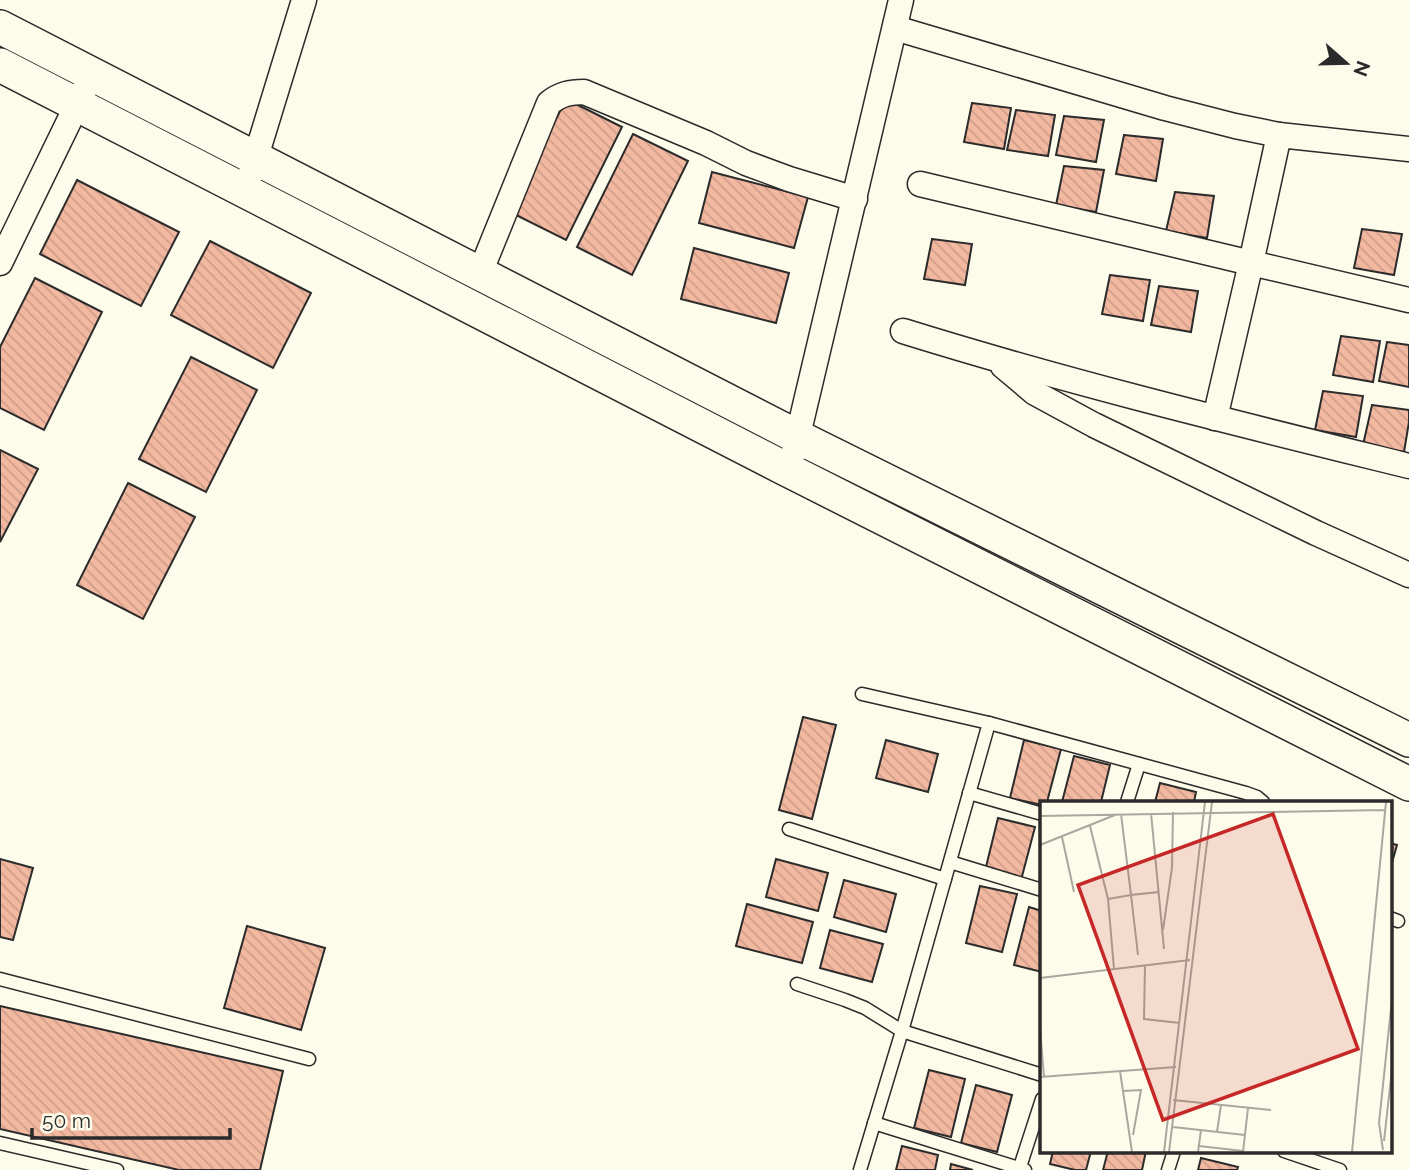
<svg xmlns="http://www.w3.org/2000/svg" width="1409" height="1170" font-family="Raleway,sans-serif">
	<style>
		.building { fill: url(#building-back-hatch); stroke: #2b2b2b; stroke-width: 2 }
		.lines { fill: none; stroke-linecap: round; stroke-linejoin: round }
		.lane-casing { stroke: #2b2b2b; stroke-width: 15 }
		.street-casing { stroke: #2b2b2b; stroke-width: 27 }
		.secondary-casing { stroke: #2b2b2b; stroke-width: 36 }
		.lane { stroke: #fdfbea; stroke-width: 12 }
		.street { stroke: #fdfbea; stroke-width: 24 }
		.secondary { stroke: #fdfbea; stroke-width: 33 }
		.inset-road { fill: none; stroke: #a9a89e; stroke-width: 2 }
		.view { fill: #c62828; fill-opacity: 0.15; stroke: #c62828; stroke-width: 3.5 }
		.inset-edge { fill: none; stroke: #2b2b2b; stroke-width: 3.5 }
	</style>
	<defs>
		<pattern id="building-back-hatch" width="6" height="6" patternUnits="userSpaceOnUse" patternTransform="scale(1.75)"><rect width="6" height="6" fill="#f2b8a0"/><path d="M-1 5l2 2M0 0l6 6M5-1l2 2" fill="none" stroke="#d09e8a"/></pattern>
	</defs>
	<rect width="100%" height="100%" fill="#fdfbea"/>
	<g class="building">
		<path d="M566,99L622,127L566,240L510,212Z"/>
		<path d="M972,103L1011,108L1004,149L964,142Z"/>
		<path d="M1016,110L1055,115L1048,156L1007,150Z"/>
		<path d="M1064,116L1104,120L1096,162L1056,155Z"/>
		<path d="M633,134L688,161L632,275L577,247Z"/>
		<path d="M1124,135L1163,139L1156,181L1116,174Z"/>
		<path d="M1064,166L1104,170L1096,212L1056,205Z"/>
		<path d="M712,172L808,197L794,248L699,223Z"/>
		<path d="M77,180L179,232L141,306L40,254Z"/>
		<path d="M1175,192L1214,196L1207,238L1166,231Z"/>
		<path d="M1362,229L1402,234L1394,275L1354,268Z"/>
		<path d="M932,239L972,244L965,285L924,279Z"/>
		<path d="M210,241L311,293L273,368L171,315Z"/>
		<path d="M694,248L789,273L776,323L681,299Z"/>
		<path d="M1110,275L1150,280L1143,321L1102,314Z"/>
		<path d="M35,278L102,312L44,430L0,408V347Z"/>
		<path d="M1159,286L1198,291L1191,332L1151,325Z"/>
		<path d="M1341,336L1380,341L1373,382L1333,375Z"/>
		<path d="M1387,342L1409,345V387L1379,381Z"/>
		<path d="M191,357L257,390L206,492L139,459Z"/>
		<path d="M1323,391L1363,396L1356,437L1315,430Z"/>
		<path d="M1372,405L1409,410V422L1404,452L1363,445Z"/>
		<path d="M0,450L38,469L0,542Z"/>
		<path d="M128,483L195,517L143,619L77,585Z"/>
		<path d="M803,717L836,725L812,819L779,810Z"/>
		<path d="M886,740L938,754L928,792L876,778Z"/>
		<path d="M1024,740L1061,749L1047,802H1042V805L1010,798Z"/>
		<path d="M1074,756L1110,765L1101,802H1062Z"/>
		<path d="M1160,783L1196,792L1194,802H1155Z"/>
		<path d="M998,818L1035,827L1020,884L984,875Z"/>
		<path d="M1390,843L1397,845L1390,870Z"/>
		<path d="M0,859L33,868L13,940L0,937Z"/>
		<path d="M776,859L828,873L818,911L766,897Z"/>
		<path d="M844,880L896,894L886,932L834,917Z"/>
		<path d="M980,886L1017,894L1002,952L966,943Z"/>
		<path d="M747,904L813,922L802,963L736,946Z"/>
		<path d="M1029,907L1042,911V972L1014,965Z"/>
		<path d="M247,926L325,948L301,1030L224,1008Z"/>
		<path d="M830,930L883,944L872,982L820,968Z"/>
		<path d="M0,1006L283,1071L260,1170H179L0,1129Z"/>
		<path d="M929,1070L965,1079L951,1137L914,1128Z"/>
		<path d="M976,1085L1012,1095L997,1152L961,1143Z"/>
		<path d="M902,1146L938,1155L935,1170H896Z"/>
		<path d="M1053,1151H1091L1086,1170H1075L1050,1164Z"/>
		<path d="M1108,1151H1146L1142,1170H1103Z"/>
		<path d="M1201,1158L1238,1167L1237,1170H1198Z"/>
		<path d="M951,1164L973,1170H950Z"/>
	</g>
	<g class="lines">
		<defs>
			<g id="lane">
				<path d="M862,694L989,723L1246,793L1257,797L1263,802"/>
				<path d="M969,793L1042,814"/>
				<path d="M1127,802L1139,764"/>
				<path d="M789,829L945,879"/>
				<path d="M950,862L1042,890"/>
				<path d="M1390,918L1398,921"/>
				<path d="M0,979L309,1059"/>
				<path d="M797,984L845,1000L865,1008L902,1031L1042,1075"/>
				<path d="M874,1123L1025,1170"/>
				<path d="M0,1143L117,1170"/>
				<path d="M1284,1151L1340,1170"/>
				<path d="M860,1170L902,1031L989,723"/>
				<path d="M1019,1170L1042,1099"/>
				<path d="M1168,1170L1174,1151"/>
			</g>
			<g id="street">
				<path d="M895,28L1165,108L1235,126L1279,135"/>
				<path d="M1409,149L1279,135L1251,263L1409,300"/>
				<path d="M251,173L304,0"/>
				<path d="M920,184L1251,263L1215,418"/>
				<path d="M0,263L92,74"/>
				<path d="M480,273L549,103C560,94 570,92 584,92L706,143L746,163L789,179L855,199"/>
				<path d="M903,331C1070,383 1239,424 1409,466"/>
				<path d="M1003,366L1035,393L1094,425L1316,533L1409,575"/>
				<path d="M794,452L901,0"/>
			</g>
			<g id="secondary">
				<path d="M0,27L798,437L1409,740"/>
				<path d="M0,65L780,466L1409,784"/>
			</g>
		</defs>
		<use href="#lane" class="lane-casing"/>
		<use href="#street" class="street-casing"/>
		<use href="#secondary" class="secondary-casing"/>
		<use href="#lane" class="lane"/>
		<use href="#street" class="street"/>
		<use href="#secondary" class="secondary"/>
	</g>
	<g transform="translate(1040 801)">
		<rect width="352" height="352" fill="#fdfbea"/>
		<path class="inset-road" d="M111,12L124,148M0,15L345,9M50,25L68,98L91,94L81,13M22,36L34,91M0,44L75,14M68,98L74,168M123,129L132,67L133,11M98,154L91,94L119,91M105,164L104,218L140,222M0,177L150,159M0,227L4,276M80,270L92,351M0,276L136,266M83,290L101,289L93,334M133,299L231,309M133,326L205,334M177,331L181,304M344,340L352,268M159,345L203,350M343,349L339,322L352,198M124,351L165,1M129,351L172,1M158,351L161,329M203,351L208,307M312,351L346,1"/>
		<path class="view" d="M233,13L318,248L123,319L38,84Z"/>
		<rect width="352" height="352" class="inset-edge"/>
	</g>
	<g transform="translate(1346 63) rotate(110)" stroke="#fdfbea" stroke-width="5" paint-order="stroke">
	<path d="M0-5L12 26L0 18L-12 26Z" fill="#2b2b2b"/>
	<text y="-10" font-size="19" font-weight="bold" text-anchor="middle" fill="#2b2b2b">N</text>
	</g>
	<path d="M32 1128v10h198v-10" fill="none" stroke="#2b2b2b" stroke-width="3.5"/>
	<text x="42" y="1128" font-size="21" fill="#2b2b2b" stroke="#fdfbea" stroke-width="5" paint-order="stroke">50 m</text>
</svg>
